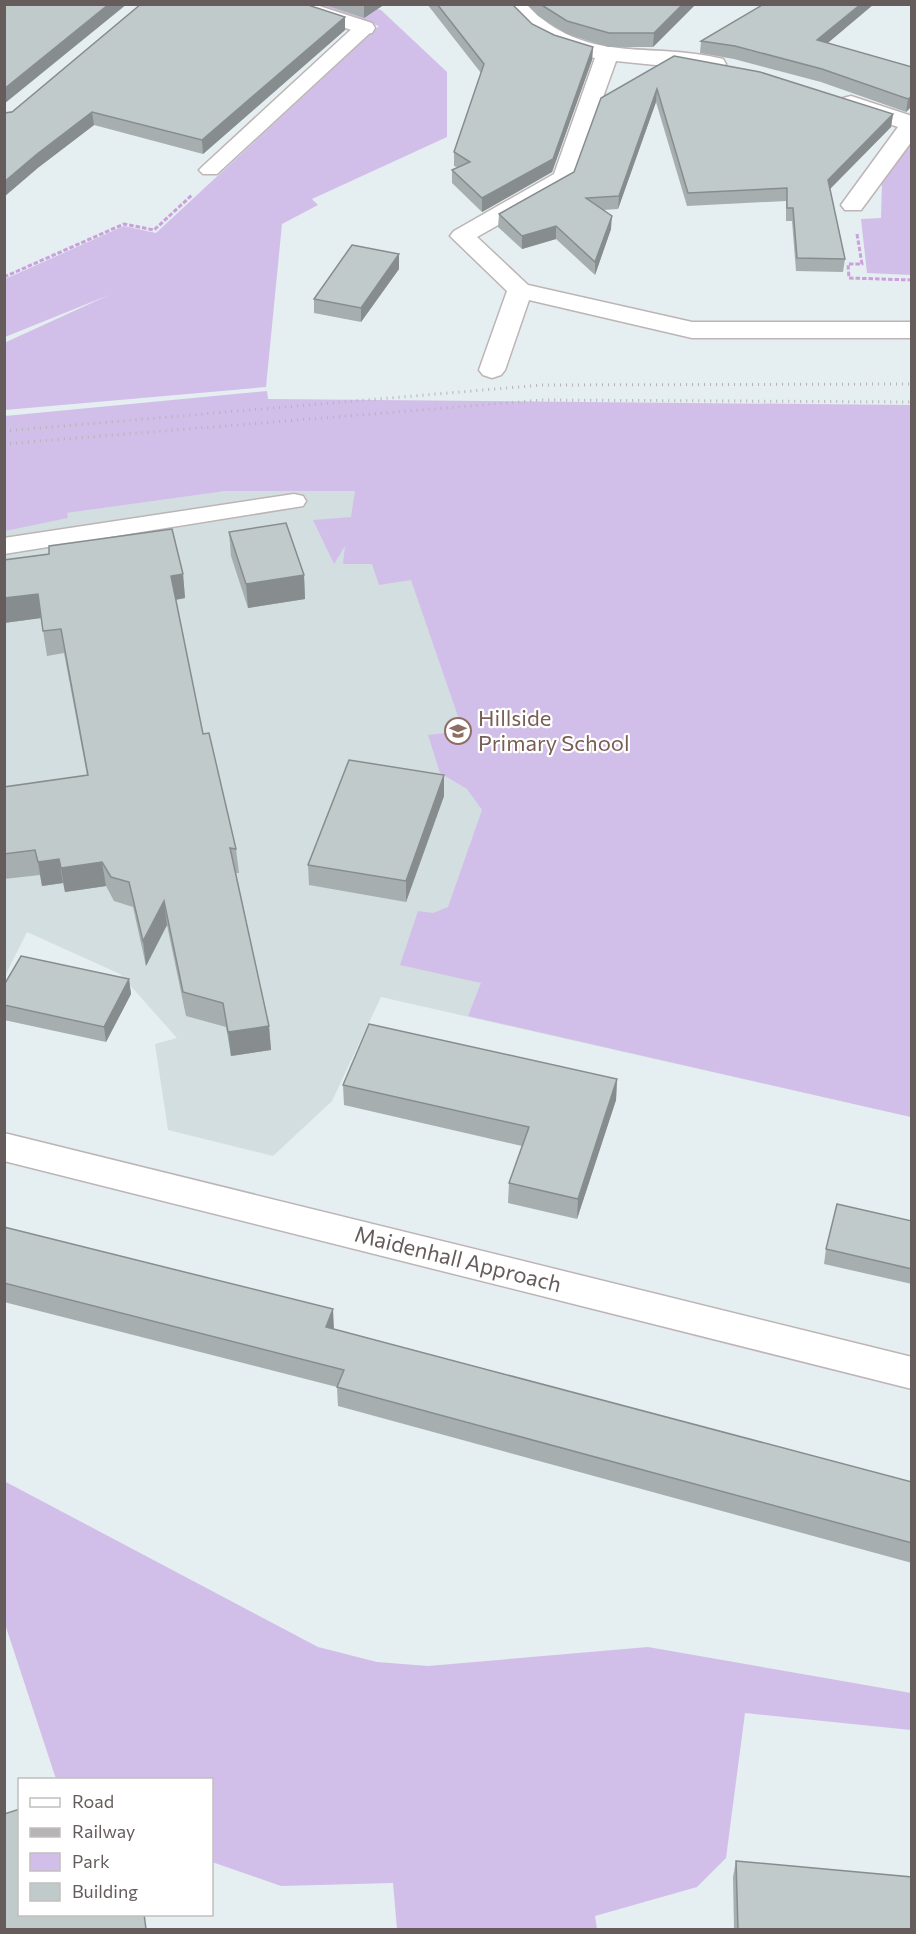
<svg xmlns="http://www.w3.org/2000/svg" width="916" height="1934" font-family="Commissioner,sans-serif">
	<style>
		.education { fill: #d3dee0 }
		.green { fill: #d2bfe9 }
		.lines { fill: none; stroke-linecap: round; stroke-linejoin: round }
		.lane-casing { stroke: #bdb5b5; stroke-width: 3 }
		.street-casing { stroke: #bdb5b5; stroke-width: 3 }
		.path { stroke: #cba1dc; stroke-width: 3; stroke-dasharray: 4.5 2; stroke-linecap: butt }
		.lane { fill: #fff; fill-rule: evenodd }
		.street { fill: #fff; fill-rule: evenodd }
		.rail { stroke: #b6b4b4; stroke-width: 3; stroke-dasharray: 1 5; stroke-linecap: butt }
		.wall { fill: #a6aeaf }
		.shaded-wall { fill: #878d8e }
		.building { fill: #c1cacb; stroke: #878d8e; stroke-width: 1.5 }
		.labels { text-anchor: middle; stroke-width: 4.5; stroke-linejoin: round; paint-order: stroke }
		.education-label { font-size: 22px; fill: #785e54; stroke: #fff; text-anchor: start }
		.street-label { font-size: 22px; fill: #665c5c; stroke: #fff }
	</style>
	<rect width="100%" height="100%" fill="#e5eef0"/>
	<path class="education" d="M400,478L911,1117L381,997L332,1101L273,1156L168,1130L155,1044L177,1038L120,974L27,932L5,976V530L68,518L66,513L226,491Z"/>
	<g class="green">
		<path d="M313,5H363L381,10L447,72V137L312,199L318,205L282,224L266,387L5,410L4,343L109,295L5,337V279L124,226L156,233L379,26Z"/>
		<path d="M911,142V275L867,273L861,219L881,218L882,182Z"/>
		<path d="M267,391L268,399L911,405V1117L468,1016L481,983L400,965L418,911L433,913L448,907L482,810L467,789L440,773L428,735L463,731L411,580L379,585L372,564H343L345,546L334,564L313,520L351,517L355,491H226L67,513L68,518L5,531V416Z"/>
		<path d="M4,1481L318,1647L377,1662L428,1666L648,1647L911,1693V1730L745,1713L726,1858L697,1887L595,1916L597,1929H397L393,1883L281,1886L212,1862V1780L56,1779L5,1624Z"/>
	</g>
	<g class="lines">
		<defs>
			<g id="lane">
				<path d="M364,22L371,24L374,28L371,32L217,174H203L199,170L203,166L357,24Z"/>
				<path d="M294,494L303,496L306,501L303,506L4,554V538Z"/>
			</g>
			<g id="street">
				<path d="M280,4H313L372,23L375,28L372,33L364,34L283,8Z"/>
				<path d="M504,4H526C585,66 649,41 723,59L726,64L723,69L715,71L616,61L572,183L477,237L528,285L692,322H912V338H692L529,300L505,370L501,375L492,378L483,375L479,370L507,291L450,236L454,231L554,174L595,58C559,51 526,36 504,4Z"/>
				<path d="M851,96L912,116V141L861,210H845L841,205L898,127L843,108L840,103L843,98Z"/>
				<path d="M4,1133L912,1357V1389L4,1161Z"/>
			</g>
		</defs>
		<use href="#lane" class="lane-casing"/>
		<use href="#street" class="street-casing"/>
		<g class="path">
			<path d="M857,234L862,264H848L849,278L912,280"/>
			<path d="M4,277L124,224L154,230L192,195"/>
		</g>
		<use href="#lane" class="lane"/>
		<use href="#street" class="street"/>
		<g class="rail">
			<path d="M4,431L542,385L912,384"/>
			<path d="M4,444L543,400L912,402"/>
		</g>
	</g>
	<g class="wall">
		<path d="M322,4H385L364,18Z"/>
		<path d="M427,4H512L532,24L554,35L593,47L592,60L552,172L482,212L452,183V170L457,167L454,166V152L481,73Z"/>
		<path d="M527,4H696L653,47H608L567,34L538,16Z"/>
		<path d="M764,4H874L827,43L912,67V106L906,112L821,82L734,59L700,53L701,41Z"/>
		<path d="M345,30L203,154L94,125L39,167L4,113Z"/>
		<path d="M674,56L893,114L891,127L830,189L845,259L843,272L796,271L792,221H786V201L687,206L656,102L618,209L603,210L611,229L595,275L556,239L522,249L498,227L499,214L574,172Z"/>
		<path d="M399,269L361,322L314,313V299Z"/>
		<path d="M229,532L304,575L305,599L248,608L231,556Z"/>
		<path d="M4,560L183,574L185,598L176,600L203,734L236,849L239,873H236L269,1026L271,1050L231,1056L226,1027L186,1016L167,925L146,966L133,907L114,901L106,886L65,892L63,883L42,886L40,875L4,879V787L87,775L64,653L47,656L41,618L4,623Z"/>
		<path d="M444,775V796L406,902L309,885L308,865Z"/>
		<path d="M129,979L131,994L106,1042L4,1020V985Z"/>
		<path d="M617,1079L616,1100L577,1219L508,1203L509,1183L522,1146L344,1105L343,1085Z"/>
		<path d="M912,1221V1284L824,1264L826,1249Z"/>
		<path d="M4,1227L334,1329L912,1482V1563L338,1406L337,1387L4,1302Z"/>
		<path d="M736,1861L912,1929H734L733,1877Z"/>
	</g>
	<g class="shaded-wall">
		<path d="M109,4H127L4,104V89Z"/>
		<path d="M364,4H385L364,18Z"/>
		<path d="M683,4H696L653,47L654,33Z"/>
		<path d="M861,4H874L816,53L817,40Z"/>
		<path d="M345,17V30L203,154L202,140Z"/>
		<path d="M593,47L592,60L552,172L482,212V198Z"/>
		<path d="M657,89L656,102L618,209L619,196Z"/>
		<path d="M912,96V106L906,112L908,99Z"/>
		<path d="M92,112L94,125L39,167L4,197V182L37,154Z"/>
		<path d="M893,114L891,127L826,193L828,180Z"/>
		<path d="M612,216L611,229L595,275V262Z"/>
		<path d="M556,226V239L522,249V236Z"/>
		<path d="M399,254V269L361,322V308Z"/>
		<path d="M183,574L185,598L173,600L171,576Z"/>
		<path d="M304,575L305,599L248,608L246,584Z"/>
		<path d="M38,594L41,618L4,623V598Z"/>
		<path d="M444,775V796L406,902V881Z"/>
		<path d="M59,859L63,883L42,886L38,862Z"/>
		<path d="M102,862L106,886L65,892L61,868Z"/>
		<path d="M164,901L167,925L146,966L143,941Z"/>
		<path d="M129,979L131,994L106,1042L104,1027Z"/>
		<path d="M269,1026L271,1050L231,1056L228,1032Z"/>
		<path d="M617,1079L616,1100L577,1219L578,1199Z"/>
		<path d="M333,1309L334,1329L326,1327Z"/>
	</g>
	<g class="building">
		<path d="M4,4H109L4,89Z"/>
		<path d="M141,4H305L345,17L202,140L92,112L37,154L4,182V113L12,112Z"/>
		<path d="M437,4H512L532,24L554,35L593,47L553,159L482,198L452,170L470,162L454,152L484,64Z"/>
		<path d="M540,4H683L654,33H609L567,21Z"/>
		<path d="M764,4H861L817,40L912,67V96L908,99L822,69L735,46L701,41Z"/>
		<path d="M674,56L760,72L893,114L828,180L845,259L797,258L793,208H787V188L688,193L657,89L619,196L586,198L612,216L595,262L556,226L522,236L499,214L574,172L601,98Z"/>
		<path d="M352,245L399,254L361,308L314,299Z"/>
		<path d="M286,523L304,575L246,584L229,532Z"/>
		<path d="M172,529L183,574L171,576L203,734L209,733L236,849L230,848L269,1026L228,1032L223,1003L183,992L164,901L143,941L129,882L111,877L102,862L61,868L59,859L38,862L35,850L4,854V787L88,775L61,629L43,631L38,594L4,598V560L49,554V546Z"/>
		<path d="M349,760L444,775L406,881L308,865Z"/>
		<path d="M21,956L129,979L104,1027L4,1005V985Z"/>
		<path d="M369,1024L617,1079L578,1199L509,1183L529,1127L343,1085Z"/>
		<path d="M837,1204L912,1221V1269L826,1249Z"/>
		<path d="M4,1227L333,1309L326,1327L912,1482V1543L337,1387L344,1370L4,1283Z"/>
		<path d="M20,1809V1914H144L146,1929H4V1814Z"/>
		<path d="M736,1861L912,1877V1929H738Z"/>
	</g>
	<defs>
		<symbol id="school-ring" viewBox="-11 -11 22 22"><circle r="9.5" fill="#fff" stroke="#8d6e63" stroke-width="1.5"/><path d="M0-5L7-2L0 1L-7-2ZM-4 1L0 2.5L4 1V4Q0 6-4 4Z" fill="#8d6e63"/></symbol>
	</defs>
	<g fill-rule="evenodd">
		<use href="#school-ring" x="443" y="716" width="30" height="30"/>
	</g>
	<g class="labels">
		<g class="education-label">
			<text x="478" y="726">Hillside<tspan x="478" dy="25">Primary School</tspan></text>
		</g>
		<g class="street-label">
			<text transform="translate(458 1259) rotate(14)" y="8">Maidenhall Approach</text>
		</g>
	</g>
	<rect width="916" height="1934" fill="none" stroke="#665c5c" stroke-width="12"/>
	<rect x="18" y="1778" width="195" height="138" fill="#ffffff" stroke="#c2bebe" stroke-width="1.5"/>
	<rect x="30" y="1798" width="30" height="9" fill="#ffffff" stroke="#c2bebe" stroke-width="1.5"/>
	<text x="72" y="1808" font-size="18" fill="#665c5c">Road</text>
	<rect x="30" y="1828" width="30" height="9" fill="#b6b4b4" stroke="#c2bebe" stroke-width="1.5"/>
	<text x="72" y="1838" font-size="18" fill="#665c5c">Railway</text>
	<rect x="30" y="1853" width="30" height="18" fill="#d2bfe9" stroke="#c2bebe" stroke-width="1.5"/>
	<text x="72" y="1868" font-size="18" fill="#665c5c">Park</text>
	<rect x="30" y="1883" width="30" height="18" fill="#c1cacb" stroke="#c2bebe" stroke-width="1.5"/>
	<text x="72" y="1898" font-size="18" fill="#665c5c">Building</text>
</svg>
